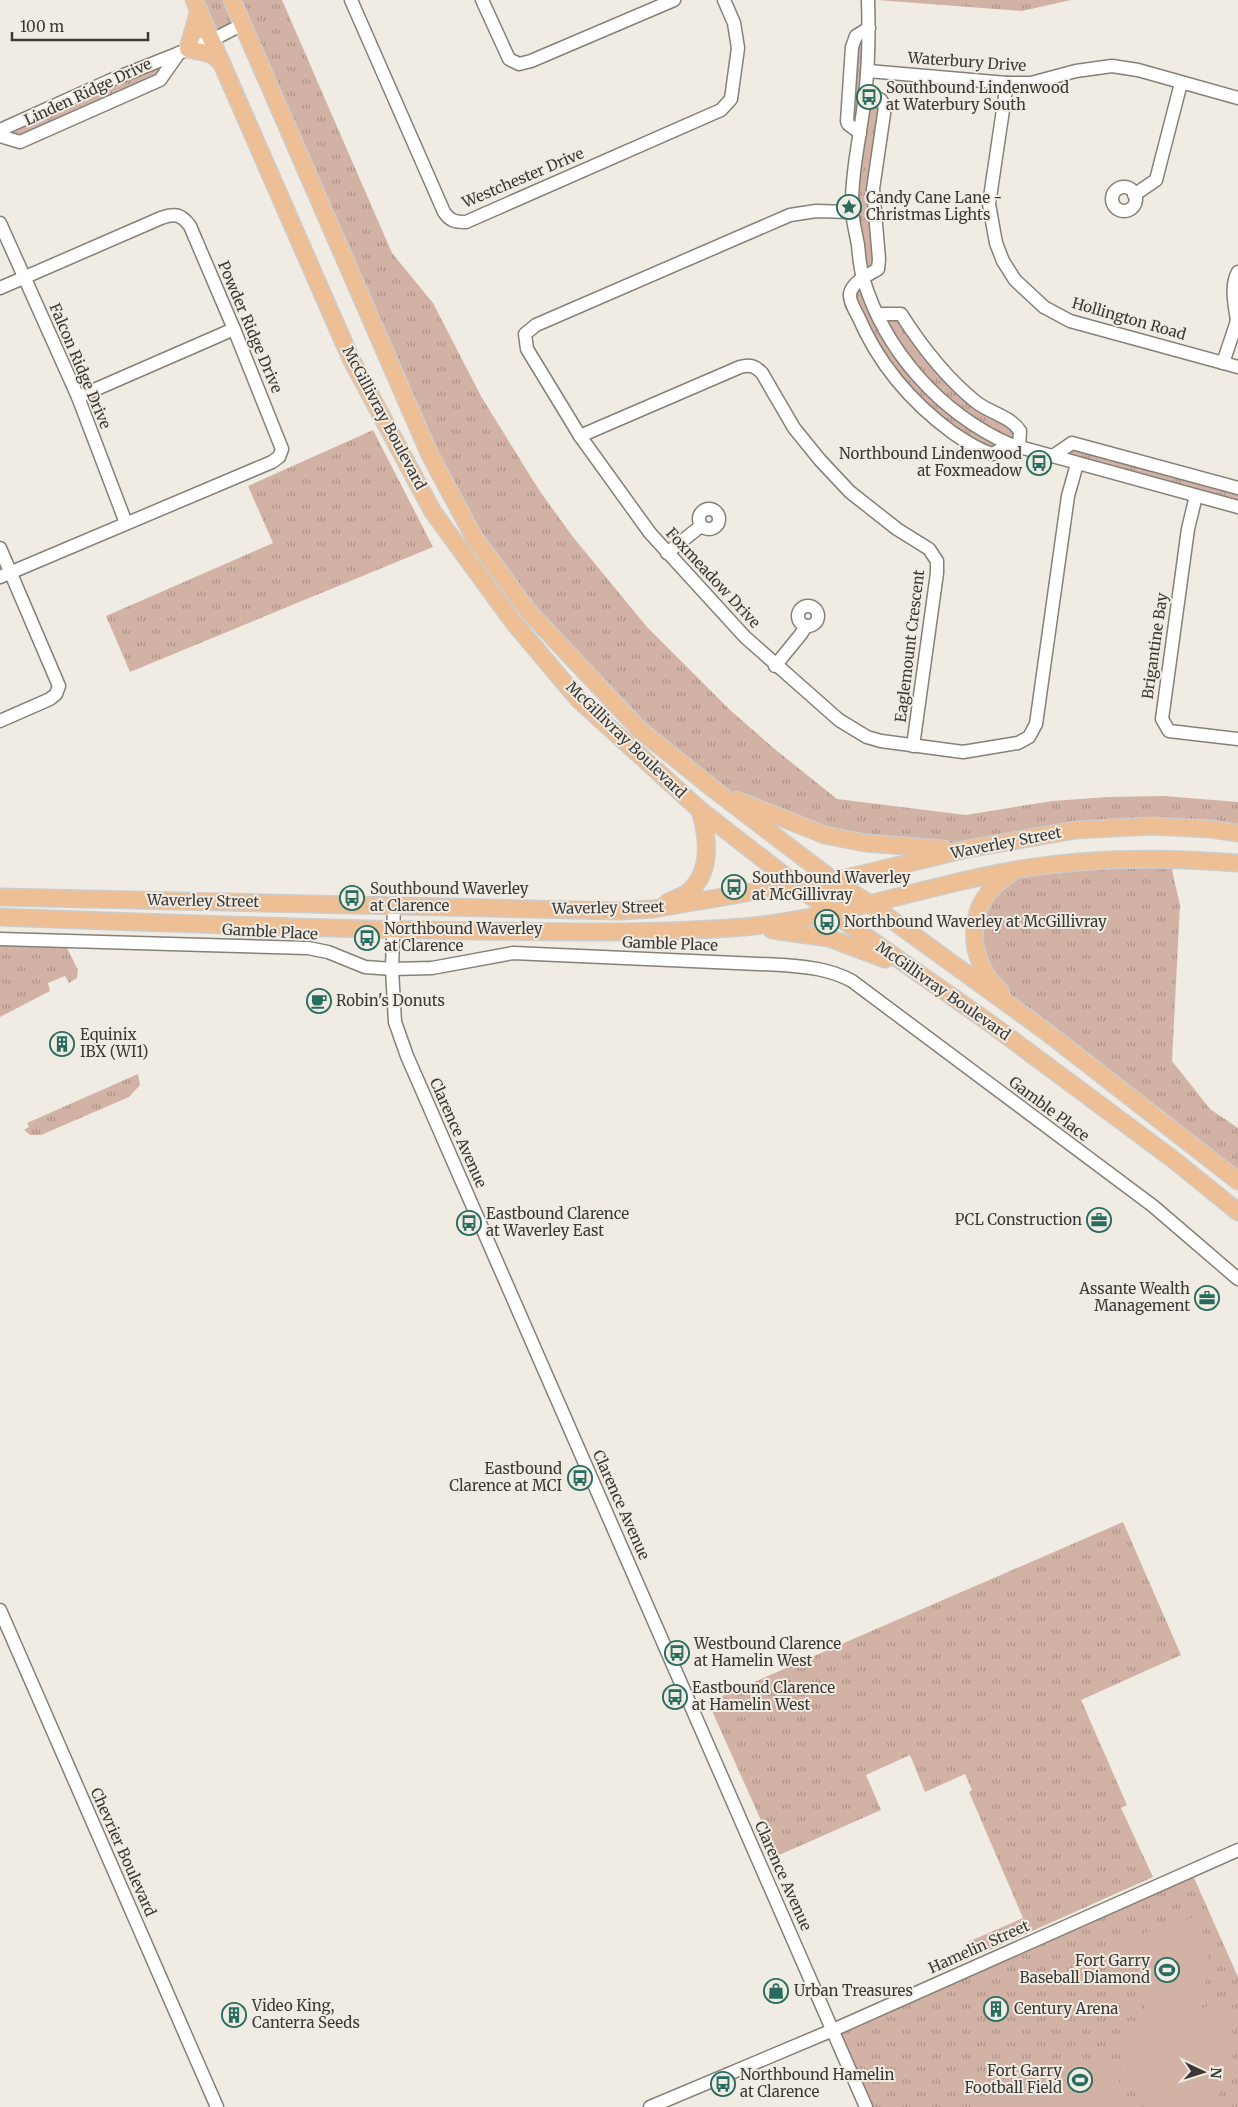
<svg xmlns="http://www.w3.org/2000/svg" width="1238" height="2107" font-family="Merriweather,serif">
	<style>
		.grass { fill: url(#grass-tufts) }
		.pitch { fill: #d3b2a6 }
		.lines { fill: none; stroke-linecap: round; stroke-linejoin: round }
		.minor-casing { stroke: #858078; stroke-width: 15 }
		.major-casing { stroke: #cccccb; stroke-width: 19 }
		.minor { stroke: #fff; stroke-width: 12 }
		.major { stroke: #eebf95; stroke-width: 16 }
		.labels { text-anchor: middle; stroke-width: 4; stroke-linejoin: round; paint-order: stroke }
		.street-label { font-size: 15px; fill: #3b3936; stroke: #f1ece3 }
		.poi-label { font-size: 15px; fill: #3b3936; stroke: #f1ece3; text-anchor: start }
	</style>
	<defs>
		<pattern id="grass-tufts" width="24" height="20" patternUnits="userSpaceOnUse" patternTransform="scale(1.25)"><rect width="24" height="20" fill="#d3b2a6"/><path d="M3 7l-1-3M5 7V3M7 7l1-3M15 17l-1-3M17 17v-4M19 17l1-3" fill="none" stroke="#ac9288"/></pattern>
	</defs>
	<rect width="100%" height="100%" fill="#f1ece3"/>
	<g class="grass">
		<path d="M195,0H282L392,253L433,303L482,398L539,490L573,537L647,627L730,710L777,751L837,799L966,815L1052,801L1108,797L1165,796L1238,802V833L1152,826L967,849L865,843L716,791L640,730L474,537L243,24L212,40Z"/>
		<path d="M877,0H1071L1022,11Z"/>
		<path d="M869,28L866,93L881,100L878,163L879,259L863,278L877,314L893,312L938,367L1016,424L1019,446L1000,451L984,447L936,414L890,364L853,296L863,278L852,212L860,134L848,124L852,47Z"/>
		<path d="M167,64L160,75L20,137L7,134Z"/>
		<path d="M373,430L433,547L130,672L106,616L273,543L248,486Z"/>
		<path d="M1065,447L1238,488V507L1053,456Z"/>
		<path d="M1115,859H1190L1172,870L1180,905L1172,1061L1210,1109L1238,1128V1181L995,987L974,939L998,881Z"/>
		<path d="M0,945L67,948L78,970L77,978L69,983L65,976L48,983L50,991L0,1017Z"/>
		<path d="M138,1074L140,1085L129,1097L41,1135H30L24,1130L29,1127L27,1123Z"/>
		<path d="M1123,1522L1181,1655L1081,1700L1127,1805L1121,1808L1153,1877L974,1957L968,1942L1023,1918L969,1792L972,1790L965,1774L925,1792L910,1755L866,1775L881,1810L777,1856L708,1702Z"/>
		<path d="M1191,1871L1238,1977V2107H866L833,2030Z"/>
	</g>
	<g class="pitch">
		<path d="M1197,1916C1212,1961 1218,1973 1186,2013L1225,2001C1238,2041 1236,2072 1211,2107H1144L1119,2049L1125,2035L1155,2023L1117,1957L1123,1940Z"/>
		<path d="M1106,2052L1130,2107H980Z"/>
	</g>
	<g class="lines">
		<defs>
			<g id="minor">
				<path d="M351,0L444,212C450,221 455,222 466,222L721,110L731,99L738,48L734,23L724,0"/>
				<path d="M482,0L509,59L519,64L531,61L674,0"/>
				<path d="M868,0C869,32 869,63 865,95C861,133 851,172 852,211C853,222 856,234 858,245C859,256 860,268 863,278C885,352 941,413 1009,444L1238,507"/>
				<path d="M868,71L1007,83H1031L1076,71L1112,66L1138,70L1238,98"/>
				<path d="M1007,83L989,204L996,243L1003,261L1015,280L1044,307L1070,321L1238,367"/>
				<path d="M866,93L881,100L885,107L873,189L879,259L878,269C868,275 852,282 850,294C849,301 855,310 858,316C878,363 912,403 953,433C965,441 979,451 993,454L1009,444"/>
				<path d="M0,130L111,80L212,40L243,24"/>
				<path d="M860,133L848,124L847,121L852,47L856,36L869,28"/>
				<path d="M0,136L20,142L160,80L179,53"/>
				<circle cx="1124" cy="199" r="12"/>
				<path d="M1134,195L1156,180L1181,83"/>
				<path d="M852,212L816,211L790,215L536,325L525,334L527,349L580,436L650,533L745,637L839,720L867,737L881,741L963,752L1018,743L1029,737L1036,724L1068,496L1077,464"/>
				<path d="M0,223L78,397L126,523"/>
				<path d="M1238,272C1230,286 1235,306 1237,321L1238,319"/>
				<path d="M0,288L161,218C175,213 181,214 190,226L234,329L282,449L279,457L272,462L0,577"/>
				<path d="M877,314H901C922,347 945,377 976,402C990,413 1010,416 1020,431L1019,446"/>
				<path d="M1223,363L1237,321"/>
				<path d="M78,397L234,329"/>
				<path d="M580,436L740,367C750,364 755,366 762,373L794,428L820,460L850,492L897,529L929,549L937,561V573L913,746"/>
				<path d="M1053,456L1072,443L1238,488"/>
				<path d="M1196,496L1188,529L1162,719L1169,731L1238,739"/>
				<circle cx="709" cy="519" r="10"/>
				<path d="M0,548L59,686L56,694L50,699L0,721"/>
				<path d="M667,553L701,526"/>
				<circle cx="808" cy="616" r="10"/>
				<path d="M775,666L801,634L806,626"/>
				<path d="M394,904L392,969L395,1022L407,1056L866,2107"/>
				<path d="M0,939L308,948L328,952L365,967L392,969L432,968L513,953L783,965C808,967 830,969 852,981L1153,1206L1238,1279"/>
				<path d="M0,1610L217,2107"/>
				<path d="M650,2107L833,2030L1238,1850"/>
			</g>
			<g id="major">
				<path d="M194,0L351,359L433,512L514,623L579,700L700,810L834,914L991,1024L1174,1160L1238,1212"/>
				<path d="M232,0L430,455L474,537L529,612L640,730L716,791L834,881L870,904L1044,1030L1238,1181"/>
				<path d="M199,10L188,49L211,54L222,63"/>
				<path d="M737,800L825,835L865,843L944,849"/>
				<path d="M0,897L621,911L653,909L798,884L834,881L967,849L1075,830L1152,826L1211,829L1238,833"/>
				<path d="M668,902C674,899 681,897 686,894C713,874 708,837 700,810"/>
				<path d="M0,917C161,923 321,929 482,931C569,932 657,934 744,927C838,918 927,885 1020,869C1092,857 1165,857 1238,863"/>
				<path d="M772,930L829,938L885,959"/>
				<path d="M1001,992C964,959 965,900 1009,875"/>
			</g>
		</defs>
		<use href="#minor" class="minor-casing"/>
		<use href="#major" class="major-casing"/>
		<use href="#minor" class="minor"/>
		<use href="#major" class="major"/>
	</g>
	<defs>
		<symbol id="bus-ring" viewBox="-11 -11 22 22"><circle r="9.5" fill="#f1ece3" stroke="#286c5f" stroke-width="1.5"/><path d="M-5-6H5V4H4V6H2V4H-2V6H-4V4H-5ZM-3.5-4V0h7V-4ZM-3.5 1.2v1.5H-2V1.2ZM2 1.2v1.5H3.5V1.2Z" fill="#286c5f"/></symbol>
		<symbol id="sight-ring" viewBox="-11 -11 22 22"><circle r="9.5" fill="#f1ece3" stroke="#286c5f" stroke-width="1.5"/><path d="M0-6L1.8-2.2L6-1.7L2.9 1.2L3.7 5.4L0 3.3L-3.7 5.4L-2.9 1.2L-6-1.7L-1.8-2.2Z" fill="#286c5f"/></symbol>
		<symbol id="cafe-ring" viewBox="-11 -11 22 22"><circle r="9.5" fill="#f1ece3" stroke="#286c5f" stroke-width="1.5"/><path d="M-5.5-4.5H6V0H3Q3 3.5 0 3.5H-2.5Q-5.5 3.5-5.5 0ZM3-3.2v2h1.7v-2ZM-6 4.5H4V6H-6Z" fill="#286c5f"/></symbol>
		<symbol id="building-ring" viewBox="-11 -11 22 22"><circle r="9.5" fill="#f1ece3" stroke="#286c5f" stroke-width="1.5"/><path d="M-4-6H4V6H1V3H-1V6H-4ZM-2.5-4.3h1.7v1.8h-1.7ZM.8-4.3h1.7v1.8H.8ZM-2.5-1h1.7V.8h-1.7ZM.8-1h1.7V.8H.8Z" fill="#286c5f"/></symbol>
		<symbol id="office-ring" viewBox="-11 -11 22 22"><circle r="9.5" fill="#f1ece3" stroke="#286c5f" stroke-width="1.5"/><path d="M-6-3h4V-5.5h4V-3h4V5H-6ZM-1-4.5V-3h2v-1.5ZM-6 0V1H6V0Z" fill="#286c5f"/></symbol>
		<symbol id="stadium-ring" viewBox="-11 -11 22 22"><circle r="9.5" fill="#f1ece3" stroke="#286c5f" stroke-width="1.5"/><path d="M0-5a6.5 5 0 1 0 0 10a6.5 5 0 1 0 0-10ZM-3.5-1.8h7v3.6h-7Z" fill="#286c5f"/></symbol>
		<symbol id="shop-ring" viewBox="-11 -11 22 22"><circle r="9.5" fill="#f1ece3" stroke="#286c5f" stroke-width="1.5"/><path d="M-5-2.5h2.3a2.7 3.5 0 0 1 5.4 0H5L5.5 6h-11ZM-1.5-2.5h3a1.5 2.3 0 0 0-3 0Z" fill="#286c5f"/></symbol>
	</defs>
	<g fill-rule="evenodd">
		<use href="#bus-ring" x="855" y="83" width="28" height="28"/>
		<use href="#sight-ring" x="835" y="193" width="28" height="28"/>
		<use href="#bus-ring" x="1025" y="449" width="28" height="28"/>
		<use href="#bus-ring" x="720" y="873" width="28" height="28"/>
		<use href="#bus-ring" x="338" y="884" width="28" height="28"/>
		<use href="#bus-ring" x="813" y="908" width="28" height="28"/>
		<use href="#bus-ring" x="353" y="924" width="28" height="28"/>
		<use href="#cafe-ring" x="305" y="987" width="28" height="28"/>
		<use href="#building-ring" x="48" y="1030" width="28" height="28"/>
		<use href="#office-ring" x="1085" y="1206" width="28" height="28"/>
		<use href="#bus-ring" x="455" y="1209" width="28" height="28"/>
		<use href="#office-ring" x="1193" y="1284" width="28" height="28"/>
		<use href="#bus-ring" x="566" y="1464" width="28" height="28"/>
		<use href="#bus-ring" x="663" y="1639" width="28" height="28"/>
		<use href="#bus-ring" x="661" y="1683" width="28" height="28"/>
		<use href="#stadium-ring" x="1153" y="1956" width="28" height="28"/>
		<use href="#shop-ring" x="762" y="1977" width="28" height="28"/>
		<use href="#building-ring" x="982" y="1995" width="28" height="28"/>
		<use href="#building-ring" x="220" y="2001" width="28" height="28"/>
		<use href="#stadium-ring" x="1066" y="2066" width="28" height="28"/>
		<use href="#bus-ring" x="709" y="2070" width="28" height="28"/>
	</g>
	<g class="labels">
		<g class="street-label">
			<text transform="translate(967 62) rotate(4)" y="5">Waterbury Drive</text>
			<text transform="translate(88 92) rotate(-25)" y="5">Linden Ridge Drive</text>
			<text transform="translate(523 178) rotate(-23)" y="5">Westchester Drive</text>
			<text transform="translate(1129 319) rotate(16)" y="5">Hollington Road</text>
			<text transform="translate(250 327) rotate(67)" y="5">Powder Ridge Drive</text>
			<text transform="translate(80 366) rotate(67)" y="5">Falcon Ridge Drive</text>
			<text transform="translate(384 418) rotate(62)" y="5">McGillivray Boulevard</text>
			<text transform="translate(713 578) rotate(47)" y="5">Foxmeadow Drive</text>
			<text transform="translate(910 646) rotate(-83)" y="5">Eaglemount Crescent</text>
			<text transform="translate(1155 646) rotate(-82)" y="5">Brigantine Bay</text>
			<text transform="translate(626 740) rotate(44)" y="5">McGillivray Boulevard</text>
			<text transform="translate(1006 843) rotate(-11)" y="5">Waverley Street</text>
			<text transform="translate(203 901) rotate(1)" y="5">Waverley Street</text>
			<text transform="translate(608 908) rotate(-1)" y="5">Waverley Street</text>
			<text transform="translate(270 932) rotate(3)" y="5">Gamble Place</text>
			<text transform="translate(670 944) rotate(2)" y="5">Gamble Place</text>
			<text transform="translate(943 991) rotate(35)" y="5">McGillivray Boulevard</text>
			<text transform="translate(1049 1109) rotate(37)" y="5">Gamble Place</text>
			<text transform="translate(458 1133) rotate(66)" y="5">Clarence Avenue</text>
			<text transform="translate(621 1505) rotate(66)" y="5">Clarence Avenue</text>
			<text transform="translate(123 1852) rotate(66)" y="5">Chevrier Boulevard</text>
			<text transform="translate(783 1876) rotate(66)" y="5">Clarence Avenue</text>
			<text transform="translate(979 1947) rotate(-24)" y="5">Hamelin Street</text>
		</g>
		<g class="poi-label">
			<text x="886" y="93">Southbound Lindenwood<tspan x="886" dy="17">at Waterbury South</tspan></text>
			<text x="866" y="203">Candy Cane Lane -<tspan x="866" dy="17">Christmas Lights</tspan></text>
			<text x="1022" y="459" text-anchor="end">Northbound Lindenwood<tspan x="1022" dy="17">at Foxmeadow</tspan></text>
			<text x="752" y="883">Southbound Waverley<tspan x="752" dy="17">at McGillivray</tspan></text>
			<text x="370" y="894">Southbound Waverley<tspan x="370" dy="17">at Clarence</tspan></text>
			<text x="844" y="927">Northbound Waverley at McGillivray</text>
			<text x="384" y="934">Northbound Waverley<tspan x="384" dy="17">at Clarence</tspan></text>
			<text x="336" y="1006">Robin's Donuts</text>
			<text x="80" y="1040">Equinix<tspan x="80" dy="17">IBX (WI1)</tspan></text>
			<text x="486" y="1219">Eastbound Clarence<tspan x="486" dy="17">at Waverley East</tspan></text>
			<text x="1082" y="1225" text-anchor="end">PCL Construction</text>
			<text x="1190" y="1294" text-anchor="end">Assante Wealth<tspan x="1190" dy="17">Management</tspan></text>
			<text x="562" y="1474" text-anchor="end">Eastbound<tspan x="562" dy="17">Clarence at MCI</tspan></text>
			<text x="694" y="1649">Westbound Clarence<tspan x="694" dy="17">at Hamelin West</tspan></text>
			<text x="692" y="1693">Eastbound Clarence<tspan x="692" dy="17">at Hamelin West</tspan></text>
			<text x="1150" y="1966" text-anchor="end">Fort Garry<tspan x="1150" dy="17">Baseball Diamond</tspan></text>
			<text x="794" y="1996">Urban Treasures</text>
			<text x="252" y="2011">Video King,<tspan x="252" dy="17">Canterra Seeds</tspan></text>
			<text x="1014" y="2014">Century Arena</text>
			<text x="1062" y="2076" text-anchor="end">Fort Garry<tspan x="1062" dy="17">Football Field</tspan></text>
			<text x="740" y="2080">Northbound Hamelin<tspan x="740" dy="17">at Clarence</tspan></text>
		</g>
	</g>
	<g transform="translate(1203 2072) rotate(94)" stroke="#f1ece3" stroke-width="4" paint-order="stroke">
	<path d="M0-4L9 19L0 12L-9 19Z" fill="#3b3936"/>
	<text y="-8" font-size="14" font-weight="bold" text-anchor="middle" fill="#3b3936">N</text>
	</g>
	<path d="M12 32v8h136v-8" fill="none" stroke="#3b3936" stroke-width="2.5"/>
	<text x="20" y="32" font-size="15" fill="#3b3936" stroke="#f1ece3" stroke-width="4" paint-order="stroke">100 m</text>
</svg>
